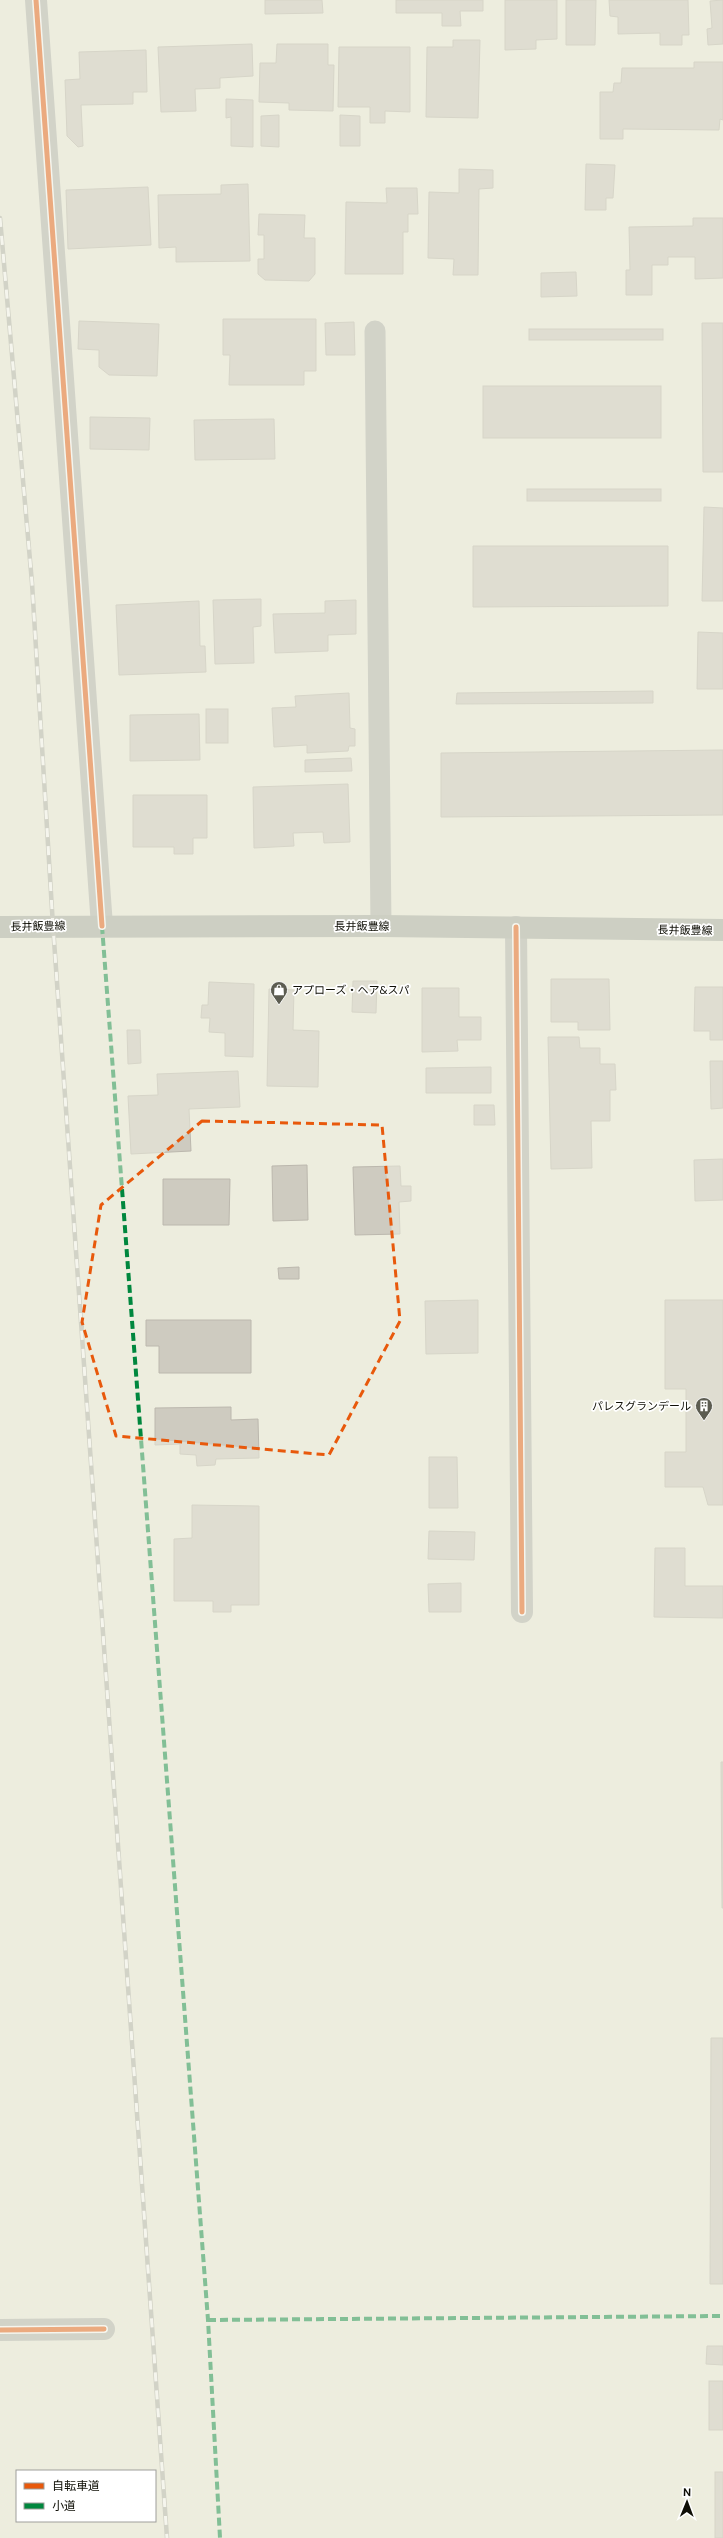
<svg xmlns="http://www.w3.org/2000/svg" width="723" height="2538" font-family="'DM Sans','Noto Sans JP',sans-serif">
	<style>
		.building { fill: #cecbc0; stroke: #bcb8ae }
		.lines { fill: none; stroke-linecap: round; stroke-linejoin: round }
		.service { stroke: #b1b3ae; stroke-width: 21 }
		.minor { stroke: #b1b3ae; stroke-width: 22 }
		.primary { stroke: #a7aca2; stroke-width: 22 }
		.rail-casing { stroke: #b2b3aa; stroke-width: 4.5 }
		.rail { stroke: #fff; stroke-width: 3; stroke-dasharray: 9; stroke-linecap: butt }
		.quiet { stroke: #00873e; stroke-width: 4; stroke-dasharray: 8 4; stroke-linecap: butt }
		.cycleway-casing { stroke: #fff; stroke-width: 8 }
		.cycleway { stroke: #e8590c; stroke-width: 5 }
		.marked { fill: none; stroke: #e8590c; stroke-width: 3; stroke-dasharray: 8 5; stroke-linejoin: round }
		.labels { text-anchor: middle; stroke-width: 3.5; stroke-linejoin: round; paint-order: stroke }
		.street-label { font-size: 11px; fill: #0e0e05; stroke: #fff }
		.poi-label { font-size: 11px; fill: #0e0e05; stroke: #fff; text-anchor: start }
	</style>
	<rect width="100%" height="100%" fill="#ededde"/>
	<g class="building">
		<path d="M265,0H322L323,13L265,14Z"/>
		<path d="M396,0H483V11H460L461,26H442V13H396Z"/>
		<path d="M505,0H557V39L536,40V49L505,50Z"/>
		<path d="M566,0H596L595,45H566Z"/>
		<path d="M609,0H688L689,35H682V45H660V33L618,34V17L610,16Z"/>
		<path d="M723,0V44L708,45L707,29L712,28L710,1Z"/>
		<path d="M453,40H480L478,118L426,117L427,47H453Z"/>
		<path d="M252,44L253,76L220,78V88L195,89L196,111L161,112L158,47Z"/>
		<path d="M277,44H328V65H334L333,111L289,110V103L259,102L260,63H276Z"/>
		<path d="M339,47H410V112L385,111V123H370V107H338Z"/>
		<path d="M146,50L147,92H133V104L81,105L83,146L78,147L67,136L65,80L80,79L79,52Z"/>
		<path d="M694,62H723V120L720,119L719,130L623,129V139H600V92H613L614,83H621L622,68H694Z"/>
		<path d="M226,99L253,100V147L231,146V117L226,118Z"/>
		<path d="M279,115V147L261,146V116Z"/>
		<path d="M340,115L360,116V146H340Z"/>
		<path d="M586,164L615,165L613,198H606V210H585Z"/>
		<path d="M459,169L493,170V188L479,189L478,275H453L454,259L428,258L429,192L459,193Z"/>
		<path d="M248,184L250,261L176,262V247L159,248L158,195L221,194V185Z"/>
		<path d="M148,187L151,245L68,249L66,190Z"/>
		<path d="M386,188H417L418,214H408V232H403V274H345L346,202L387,203Z"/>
		<path d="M259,214L305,215L304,238H315V274L309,281L265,280L258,274V259H264V235H258Z"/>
		<path d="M693,218H723V278L695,279V257H668V265H652V295H626V270H630L629,227L693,226Z"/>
		<path d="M576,272L577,296L541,297V273Z"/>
		<path d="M223,319H316V371H304V385H229L230,355H223Z"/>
		<path d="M79,321L159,324L157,376L109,375L99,367V350L78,349Z"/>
		<path d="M354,322L355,355H326L325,323Z"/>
		<path d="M702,323H723V472H703Z"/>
		<rect x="529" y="329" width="134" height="11"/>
		<rect x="483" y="386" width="178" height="52"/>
		<path d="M90,417L150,418L149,450L90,449Z"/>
		<path d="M274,419L275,459L195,460L194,420Z"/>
		<rect x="527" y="489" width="134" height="12"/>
		<path d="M704,507L723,508V601H702Z"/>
		<path d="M473,546H668V606L473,607Z"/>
		<path d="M261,599V626L253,627L254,663L215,664L213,600Z"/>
		<path d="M356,600V634L328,635V651L275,653L273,614L325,613V601Z"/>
		<path d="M199,601L200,646H205L206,672L119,675L116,605Z"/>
		<path d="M698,632L723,633V689H697Z"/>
		<path d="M653,691V703L456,704L457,693Z"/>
		<path d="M349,693L350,728L355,729V746H349L348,751L307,753V745L274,747L272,708L296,707L295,696Z"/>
		<rect x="206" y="709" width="22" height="34"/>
		<path d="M199,714L200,760L130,761V715Z"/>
		<path d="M723,750V815L441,817V753Z"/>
		<path d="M351,758L352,771L305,772V760Z"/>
		<path d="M348,784L350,842L324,843L323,832L293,833L294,846L254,848L253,787Z"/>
		<path d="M133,795H207V838H193V854H174V847H133Z"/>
		<path d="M551,979H609L610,1030H578V1022H551Z"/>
		<path d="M353,981H377L376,1013L352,1012Z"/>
		<path d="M209,982L254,984L253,1057L225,1056V1033L209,1032L210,1018H201L202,1005H208Z"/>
		<path d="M695,987H723V1040H710V1031H694Z"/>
		<path d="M422,988H459V1017H481V1040H457L458,1051L422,1052Z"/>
		<path d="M269,989L294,990L293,1030L319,1031L318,1087L267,1086Z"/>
		<path d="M127,1030H140L141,1063L128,1064Z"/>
		<path d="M548,1037H579L580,1048H600V1064H615L616,1090H610V1121H591L592,1168L551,1169Z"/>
		<path d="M710,1061H723V1108L711,1109Z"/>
		<path d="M491,1067V1093H426V1068Z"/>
		<path d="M238,1071L240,1107L189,1109L191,1151L131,1154L128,1096L158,1095L157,1074Z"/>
		<path d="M474,1105H494L495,1125H474Z"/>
		<path d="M723,1159V1200L695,1201L694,1160Z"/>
		<path d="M307,1165L308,1220L273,1221L272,1166Z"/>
		<path d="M400,1166L401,1186H411V1201L399,1202L400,1234L355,1235L353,1167Z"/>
		<path d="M163,1179H230L229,1225H163Z"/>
		<path d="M299,1267V1279H279L278,1268Z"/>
		<path d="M478,1300V1353L426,1354L425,1301Z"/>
		<path d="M665,1300H723V1505H708L703,1487H665V1452H686V1389H665Z"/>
		<path d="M146,1320H251V1373H159V1346H146Z"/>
		<path d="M231,1407V1420L258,1419L259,1458L216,1459L215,1465L197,1466L196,1455L180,1454V1444L155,1445V1408Z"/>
		<path d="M429,1457H457L458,1508H429Z"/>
		<path d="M192,1505L259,1506V1605H231V1612H213V1601H174V1539L192,1538Z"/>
		<path d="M429,1531L475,1532L474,1560L428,1559Z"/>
		<path d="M655,1548H685V1586H723V1618L654,1617Z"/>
		<path d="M461,1583V1612H429L428,1584Z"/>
		<path d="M721,1762H723V1908H722Z"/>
		<path d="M711,2038H723V2284H710Z"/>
		<path d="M707,2346H723V2365L706,2364Z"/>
		<rect x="709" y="2381" width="14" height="49"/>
		<rect x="715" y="2472" width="8" height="66"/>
	</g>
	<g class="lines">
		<path class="service" d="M375,331L381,926"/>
		<g class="minor">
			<path d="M36,0L102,926"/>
			<path d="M516,927L522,1612"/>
			<path d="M0,2330L104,2329"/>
		</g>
		<path class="primary" d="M0,927L381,926L723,930"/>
		<defs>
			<path id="rail" d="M0,218L32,583L53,926L167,2538"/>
		</defs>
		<use href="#rail" class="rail-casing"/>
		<use href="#rail" class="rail"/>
		<g class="quiet">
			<path d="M102,926L208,2320L220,2538"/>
			<path d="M208,2320L723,2316"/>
		</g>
		<defs>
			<g id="cycleway">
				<path d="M36,0L102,926"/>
				<path d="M516,927L522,1612"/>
				<path d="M0,2330L104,2329"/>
			</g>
		</defs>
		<use href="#cycleway" class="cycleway-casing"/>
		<use href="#cycleway" class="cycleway"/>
	</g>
	<path d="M0 0H723V2538H0ZM202,1121L382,1125L400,1321L329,1455L116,1436L82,1322L101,1205Z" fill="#ededde" fill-opacity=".55" fill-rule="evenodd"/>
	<path class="marked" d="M202,1121L382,1125L400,1321L329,1455L116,1436L82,1322L101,1205Z"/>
	<defs>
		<symbol id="shop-pin" viewBox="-11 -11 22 30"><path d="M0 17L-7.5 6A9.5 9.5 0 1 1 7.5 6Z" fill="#5c5c51" stroke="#fff"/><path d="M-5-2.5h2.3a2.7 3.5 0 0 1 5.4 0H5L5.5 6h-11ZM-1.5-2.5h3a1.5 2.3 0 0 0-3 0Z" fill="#fff"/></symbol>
		<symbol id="building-pin" viewBox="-11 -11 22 30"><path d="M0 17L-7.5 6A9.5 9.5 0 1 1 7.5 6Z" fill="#5c5c51" stroke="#fff"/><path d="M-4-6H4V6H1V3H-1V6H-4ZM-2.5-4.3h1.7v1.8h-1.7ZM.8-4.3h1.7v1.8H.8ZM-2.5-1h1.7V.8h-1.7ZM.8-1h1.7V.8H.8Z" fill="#fff"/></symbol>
	</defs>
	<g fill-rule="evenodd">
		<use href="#shop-pin" x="269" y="980" width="20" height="27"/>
		<use href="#building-pin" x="694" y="1396" width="20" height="27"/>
	</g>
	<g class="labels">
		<g class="street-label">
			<text transform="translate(38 926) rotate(-1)" y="4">長井飯豊線</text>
			<text x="362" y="930">長井飯豊線</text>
			<text transform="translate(685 930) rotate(1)" y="4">長井飯豊線</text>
		</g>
		<g class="poi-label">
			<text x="292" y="994">アプローズ・ヘア&amp;スパ</text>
			<text x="691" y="1410" text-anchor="end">パレスグランデール</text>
		</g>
	</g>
	<rect x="16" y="2470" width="140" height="52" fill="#ffffff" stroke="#9f9f9b"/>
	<rect x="24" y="2483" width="20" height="6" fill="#e8590c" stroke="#9f9f9b"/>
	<text x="52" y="2490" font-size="12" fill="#0e0e05">自転車道</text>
	<rect x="24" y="2503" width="20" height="6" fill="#00873e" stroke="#9f9f9b"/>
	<text x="52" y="2510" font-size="12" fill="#0e0e05">小道</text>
	<g transform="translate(687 2502) rotate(1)" stroke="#ffffff" stroke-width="3" paint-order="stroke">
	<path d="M0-3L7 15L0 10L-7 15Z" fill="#0e0e05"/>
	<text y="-6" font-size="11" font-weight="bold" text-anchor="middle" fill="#0e0e05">N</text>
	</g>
</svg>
